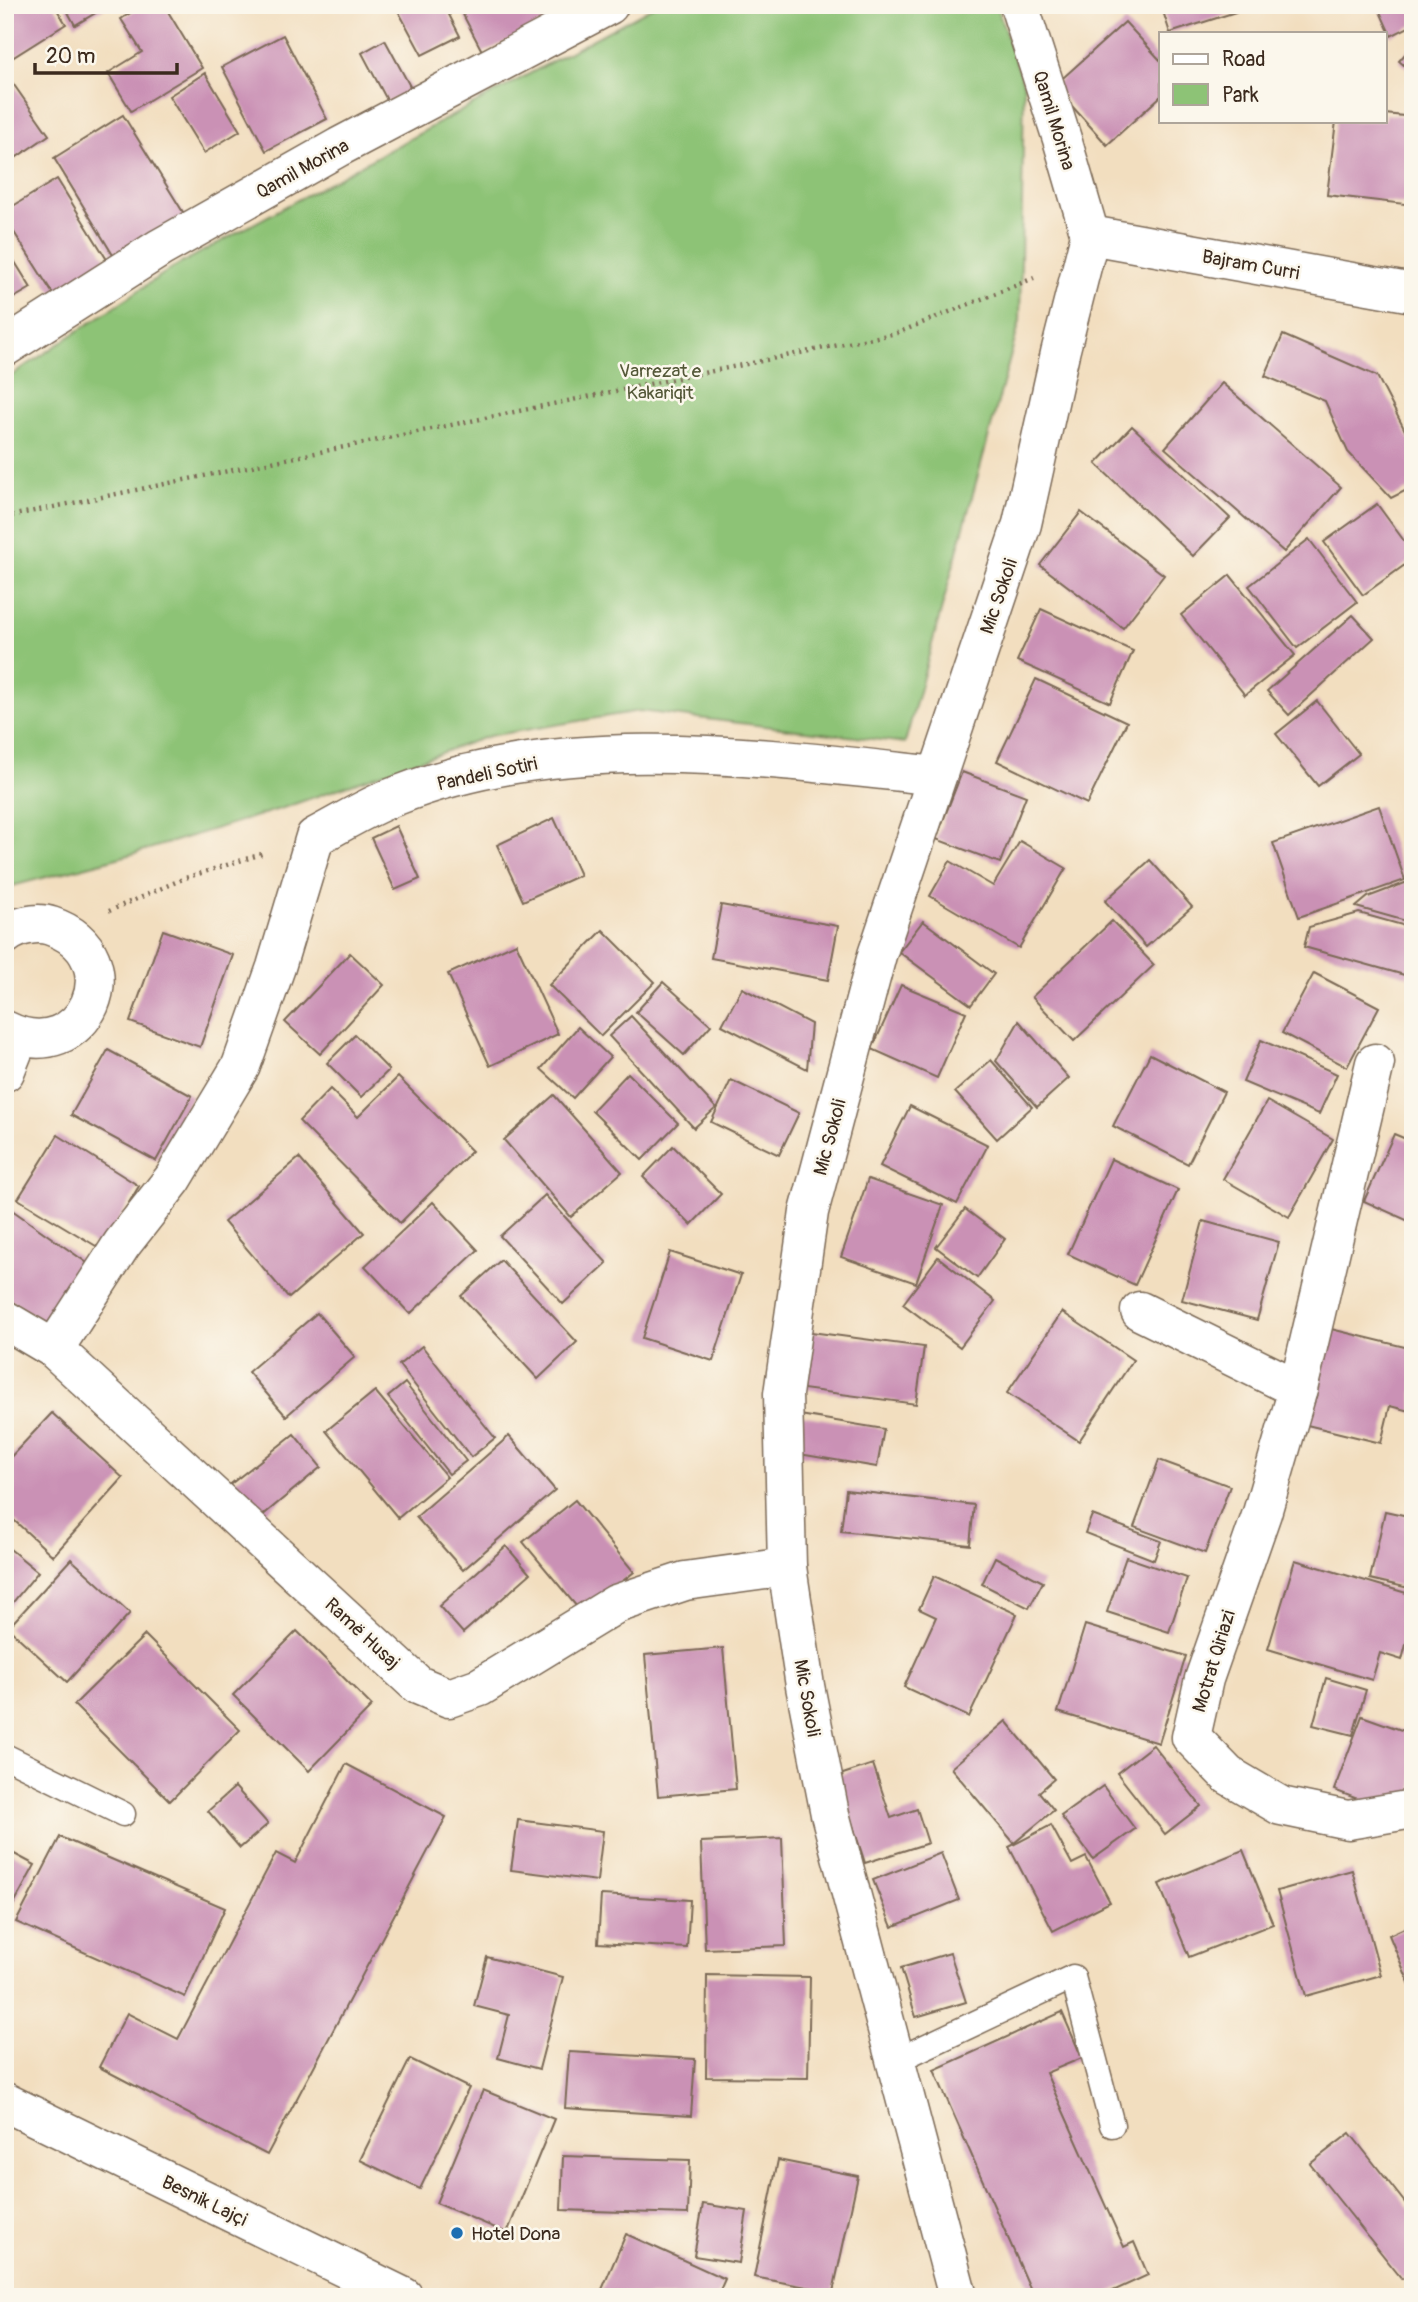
<svg xmlns="http://www.w3.org/2000/svg" width="1418" height="2302" font-family="Pangolin,sans-serif">
	<style>
		.green { fill: #8dc376; stroke: #64764a; stroke-width: 2 }
		.building { fill: #ca91b5 }
		.lines { fill: none; stroke-linecap: round; stroke-linejoin: round }
		.lane-casing { stroke: #7b6956; stroke-width: 27 }
		.street-casing { stroke: #7b6956; stroke-width: 41 }
		.primary-casing { stroke: #7b6956; stroke-width: 41 }
		.path { stroke: #7b6956; stroke-width: 4.5; stroke-dasharray: 2 5; stroke-linecap: butt }
		.lane { stroke: #fff; stroke-width: 24 }
		.street { stroke: #fff; stroke-width: 38 }
		.primary { stroke: #fff; stroke-width: 38 }
		.poi-dot { fill: #1f6fb2; stroke: #fbf7ec; stroke-width: 2.5 }
		.labels { text-anchor: middle; stroke-width: 5; stroke-linejoin: round; paint-order: stroke }
		.street-label { font-size: 19px; fill: #3b2a1e; stroke: #fbf7ec }
		.park-label { font-size: 19px; fill: #545838; stroke: #fbf7ec }
		.poi-label { font-size: 19px; fill: #3b2a1e; stroke: #fbf7ec; text-anchor: start }
	</style>
	<rect width="100%" height="100%" fill="#fbf7ec"/>
	<filter id="ink" filterUnits="userSpaceOnUse"><feTurbulence type="fractalNoise" baseFrequency=".0143" numOctaves="2"/><feDisplacementMap in="SourceGraphic" scale="14" xChannelSelector="R" yChannelSelector="G"/><feConvolveMatrix kernelMatrix="1 2 1 2 8 2 1 2 1" color-interpolation-filters="sRGB"/></filter>
	<filter id="wash" filterUnits="userSpaceOnUse"><feTurbulence type="fractalNoise" baseFrequency=".00686" numOctaves="4" result="noise"/><feDisplacementMap in="SourceGraphic" scale="28" xChannelSelector="R" yChannelSelector="G"/><feGaussianBlur stdDeviation="1.57" result="paint"/><feColorMatrix in="noise" values="0 0 0 0 0 0 0 0 0 0 0 0 0 0 0 0 0 1.4 0 .05"/><feComposite in="paint" operator="in"/></filter>
	<g filter="url(#wash)">
		<rect width="100%" height="100%" fill="#f2debf"/>
		<path class="green" d="M656,5H996L1024,86L1020,321L905,743L639,711L489,736L283,808L129,855L5,888V380L172,268Z"/>
		<g id="blocks">
			<g class="building">
				<path d="M5,5H54L66,24L12,58L5,46Z"/>
				<path d="M64,5H109L75,25Z"/>
				<path d="M143,5H164L202,68L131,111L108,73L142,52L121,19Z"/>
				<path d="M395,5H444L460,36L422,55Z"/>
				<path d="M458,5H541L548,20L483,53Z"/>
				<path d="M1161,5H1247L1248,8L1170,33Z"/>
				<path d="M1377,5H1413V25L1391,36Z"/>
				<path d="M1125,22L1161,61V96L1107,145L1054,86Z"/>
				<path d="M283,35L327,119L266,151L222,67Z"/>
				<path d="M385,40L412,90L388,102L362,53Z"/>
				<path d="M1413,45V73L1399,61Z"/>
				<path d="M205,73L240,131L204,153L169,96Z"/>
				<path d="M7,75L49,135L5,165V76Z"/>
				<path d="M1385,114L1413,117V205L1327,195L1336,121H1385Z"/>
				<path d="M123,115L186,217L116,260L54,158Z"/>
				<path d="M57,179L109,263L55,297L5,218V211Z"/>
				<path d="M5,246L31,288L5,303Z"/>
				<path d="M1283,335L1377,376L1413,446V487L1391,498L1348,452L1325,401L1265,376Z"/>
				<path d="M1222,383L1341,487L1284,552L1165,448Z"/>
				<path d="M1132,426L1230,518L1193,556L1096,464Z"/>
				<path d="M1377,504L1413,553V559L1363,595L1324,542Z"/>
				<path d="M1081,512L1164,575L1123,628L1040,565Z"/>
				<path d="M1309,539L1357,602L1297,648L1249,586Z"/>
				<path d="M1230,575L1295,655L1245,695L1181,615Z"/>
				<path d="M1041,609L1133,651L1110,703L1017,661Z"/>
				<path d="M1353,615L1374,638L1289,715L1267,691Z"/>
				<path d="M1036,679L1127,722L1087,804L997,761Z"/>
				<path d="M1317,701L1359,754L1318,786L1276,734Z"/>
				<path d="M962,772L1026,796L1000,863L936,839Z"/>
				<path d="M1379,806L1405,880L1299,917L1273,843Z"/>
				<path d="M554,818L580,875L523,901L497,845Z"/>
				<path d="M396,826L420,879L395,890L371,838Z"/>
				<path d="M1020,841L1066,868L1019,948L930,896L950,861L993,886Z"/>
				<path d="M1150,860L1192,907L1146,947L1105,901Z"/>
				<path d="M1413,880V923L1356,907L1368,897Z"/>
				<path d="M721,905L838,926L828,980L711,958Z"/>
				<path d="M1359,913L1413,928V960L1408,976L1304,947L1309,927Z"/>
				<path d="M923,921L994,974L971,1005L899,952Z"/>
				<path d="M1112,921L1154,965L1074,1041L1032,997Z"/>
				<path d="M163,930L233,955L200,1047L130,1022Z"/>
				<path d="M603,930L655,982L601,1036L549,985Z"/>
				<path d="M516,943L558,1034L490,1066L448,974Z"/>
				<path d="M350,953L384,985L320,1054L285,1022Z"/>
				<path d="M1314,973L1379,1007L1347,1067L1282,1033Z"/>
				<path d="M663,982L711,1025L684,1055L636,1012Z"/>
				<path d="M901,985L966,1012L937,1078L872,1049Z"/>
				<path d="M742,988L811,1024L807,1069L722,1025Z"/>
				<path d="M631,1016L716,1108L694,1128L609,1036Z"/>
				<path d="M1019,1021L1069,1078L1037,1107L996,1061Z"/>
				<path d="M578,1027L610,1057L573,1098L541,1069Z"/>
				<path d="M355,1035L389,1070L361,1097L327,1063Z"/>
				<path d="M1261,1040L1337,1074L1319,1114L1243,1082Z"/>
				<path d="M108,1050L192,1096L156,1161L71,1115Z"/>
				<path d="M1150,1054L1224,1092L1188,1164L1113,1126Z"/>
				<path d="M991,1060L1032,1107L997,1139L955,1092Z"/>
				<path d="M628,1073L678,1123L642,1160L592,1111Z"/>
				<path d="M398,1077L472,1151L400,1223L299,1121L330,1089L358,1117Z"/>
				<path d="M731,1080L799,1113L779,1155L711,1122Z"/>
				<path d="M554,1095L622,1172L571,1217L504,1140Z"/>
				<path d="M1267,1101L1333,1139L1289,1217L1223,1179Z"/>
				<path d="M910,1106L988,1145L957,1204L880,1166Z"/>
				<path d="M1394,1134L1413,1142V1223L1364,1201Z"/>
				<path d="M58,1135L139,1186L101,1249L18,1199Z"/>
				<path d="M673,1146L721,1194L691,1225L643,1177Z"/>
				<path d="M299,1158L364,1233L289,1298L224,1222Z"/>
				<path d="M1111,1159L1178,1190L1135,1285L1068,1254Z"/>
				<path d="M868,1179L943,1205L916,1283L841,1257Z"/>
				<path d="M545,1195L607,1263L563,1304L500,1236Z"/>
				<path d="M433,1202L478,1250L410,1314L365,1266Z"/>
				<path d="M965,1209L1005,1239L977,1278L936,1247Z"/>
				<path d="M12,1210L90,1265L47,1326L5,1296V1219Z"/>
				<path d="M1203,1221L1279,1242L1257,1320L1182,1300Z"/>
				<path d="M670,1252L741,1275L713,1361L642,1338Z"/>
				<path d="M938,1257L995,1301L960,1347L903,1304Z"/>
				<path d="M501,1260L577,1342L538,1379L461,1296Z"/>
				<path d="M1062,1312L1133,1360L1079,1441L1007,1393Z"/>
				<path d="M317,1313L355,1357L286,1416L248,1372Z"/>
				<path d="M1331,1329L1413,1349V1412L1390,1406L1381,1443L1307,1425Z"/>
				<path d="M811,1332L924,1347L916,1404L803,1389Z"/>
				<path d="M422,1346L495,1438L471,1457L399,1365Z"/>
				<path d="M405,1383L466,1461L449,1474L388,1397Z"/>
				<path d="M375,1391L447,1477L398,1518L326,1431Z"/>
				<path d="M52,1413L123,1478L53,1556L5,1512V1463Z"/>
				<path d="M800,1415L884,1429L877,1467L793,1453Z"/>
				<path d="M294,1434L321,1467L256,1521L227,1487Z"/>
				<path d="M509,1436L555,1490L463,1570L416,1517Z"/>
				<path d="M1159,1460L1230,1486L1205,1553L1134,1527Z"/>
				<path d="M846,1490L974,1505L970,1545L841,1531Z"/>
				<path d="M1412,1499L1413,1589L1370,1579L1385,1511L1408,1516Z"/>
				<path d="M575,1500L634,1572L582,1613L523,1542Z"/>
				<path d="M1092,1515L1161,1541L1154,1560L1085,1533Z"/>
				<path d="M5,1545L38,1572L5,1612Z"/>
				<path d="M506,1546L530,1574L463,1633L439,1606Z"/>
				<path d="M995,1557L1043,1582L1029,1608L982,1584Z"/>
				<path d="M1126,1557L1187,1578L1169,1632L1107,1612Z"/>
				<path d="M71,1559L130,1613L67,1682L8,1628Z"/>
				<path d="M1295,1560L1413,1595V1638L1408,1637L1402,1660L1380,1653L1372,1680L1268,1649Z"/>
				<path d="M934,1576L1017,1614L969,1717L904,1687L936,1617L919,1609Z"/>
				<path d="M1085,1625L1186,1656L1159,1743L1058,1712Z"/>
				<path d="M297,1631L372,1706L309,1771L233,1695Z"/>
				<path d="M145,1635L240,1730L170,1801L74,1705Z"/>
				<path d="M723,1648L736,1789L658,1796L645,1655Z"/>
				<path d="M1326,1678L1366,1690L1353,1735L1313,1725Z"/>
				<path d="M1362,1716L1407,1732L1413,1780V1804L1381,1808L1334,1790Z"/>
				<path d="M1006,1721L1054,1779L1039,1792L1054,1810L1014,1843L951,1768Z"/>
				<path d="M1153,1745L1201,1806L1165,1834L1117,1773Z"/>
				<path d="M346,1764L446,1817L267,2155L99,2067L127,2013L178,2039L276,1853L295,1863Z"/>
				<path d="M873,1764L891,1818L917,1809L928,1843L865,1863L837,1776Z"/>
				<path d="M1103,1786L1135,1829L1093,1859L1061,1816Z"/>
				<path d="M235,1787L268,1824L240,1848L208,1811Z"/>
				<path d="M518,1820L603,1831L597,1881L511,1870Z"/>
				<path d="M1051,1825L1072,1864L1086,1857L1110,1902L1053,1931L1009,1847Z"/>
				<path d="M60,1837L225,1908L185,1997L16,1922Z"/>
				<path d="M782,1838L786,1946L705,1949L701,1842Z"/>
				<path d="M5,1849L35,1865L5,1920Z"/>
				<path d="M1243,1850L1273,1924L1189,1957L1159,1884Z"/>
				<path d="M941,1853L959,1900L892,1927L873,1880Z"/>
				<path d="M1352,1870L1381,1975L1306,1996L1277,1891Z"/>
				<path d="M601,1895L690,1900L687,1948L598,1943Z"/>
				<path d="M1413,1924V1992L1389,1935Z"/>
				<path d="M950,1953L966,2002L916,2017L901,1968Z"/>
				<path d="M487,1957L563,1977L539,2069L498,2058L509,2015L474,2006Z"/>
				<path d="M707,1975L810,1977L808,2078L706,2077Z"/>
				<path d="M1062,2012L1082,2058L1046,2073L1124,2247L1134,2242L1148,2275L1100,2297H1034L934,2070Z"/>
				<path d="M569,2052L695,2059L691,2116L565,2108Z"/>
				<path d="M410,2059L469,2088L420,2189L360,2160Z"/>
				<path d="M483,2090L554,2119L507,2233L436,2203Z"/>
				<path d="M1350,2133L1413,2213V2271L1402,2279L1310,2164Z"/>
				<path d="M563,2156L690,2160L688,2214L561,2210Z"/>
				<path d="M778,2160L858,2176L833,2292L754,2277Z"/>
				<path d="M703,2204L747,2211L739,2263L694,2256Z"/>
				<path d="M626,2234L725,2279L717,2297H607L600,2294Z"/>
			</g>
		</g>
	</g>
	<g filter="url(#ink)">
		<use href="#blocks" fill-opacity="0" stroke="#7b6956" stroke-width="2"/>
		<g class="lines">
			<defs>
				<g id="lane">
					<path d="M5,1756L123,1814"/>
					<path d="M895,2061L1073,1977L1112,2125"/>
				</g>
				<g id="street">
					<path d="M1090,235L1413,293"/>
					<path d="M5,347L160,248L339,147L609,5"/>
					<path d="M5,935C17,926 37,921 51,926C135,954 86,1071 5,1030"/>
					<path d="M1375,1063L1298,1389L1262,1513L1204,1679L1191,1737L1228,1775L1281,1806L1348,1820L1413,1809"/>
					<path d="M5,1072L19,1037"/>
					<path d="M1140,1311L1298,1389"/>
					<path d="M5,1320L54,1349L418,1685L449,1698L480,1687L616,1604L685,1581L787,1567"/>
					<path d="M54,1349L122,1244L173,1179L241,1066L276,967L315,837C342,823 368,806 396,796C564,729 762,757 937,776"/>
					<path d="M958,2297L830,1814L805,1686L787,1567L783,1394L809,1212L877,955L1022,524L1060,353L1090,235L1062,139L1019,5"/>
				</g>
				<path id="primary" d="M5,2102L404,2297"/>
			</defs>
			<use href="#lane" class="lane-casing"/>
			<use href="#street" class="street-casing"/>
			<use href="#primary" class="primary-casing"/>
			<g class="path">
				<path d="M5,517L897,333L1034,278"/>
				<path d="M109,911L185,878L265,853"/>
			</g>
			<use href="#lane" class="lane"/>
			<use href="#street" class="street"/>
			<use href="#primary" class="primary"/>
		</g>
	</g>
	<circle class="poi-dot" cx="457" cy="2233" r="7"/>
	<g class="labels">
		<g class="street-label">
			<text transform="translate(1055 120) rotate(73)" y="7">Qamil Morina</text>
			<text transform="translate(302 168) rotate(-29)" y="7">Qamil Morina</text>
			<text transform="translate(1251 264) rotate(10)" y="7">Bajram Curri</text>
			<text transform="translate(998 596) rotate(-71)" y="7">Mic Sokoli</text>
			<text transform="translate(487 773) rotate(-12)" y="7">Pandeli Sotiri</text>
			<text transform="translate(829 1137) rotate(-75)" y="7">Mic Sokoli</text>
			<text transform="translate(363 1633) rotate(43)" y="7">Ramë Husaj</text>
			<text transform="translate(1213 1661) rotate(-73)" y="7">Motrat Qiriazi</text>
			<text transform="translate(808 1698) rotate(80)" y="7">Mic Sokoli</text>
			<text transform="translate(205 2200) rotate(26)" y="7">Besnik Lajçi</text>
		</g>
		<g class="park-label">
			<text x="660" y="377">Varrezat e<tspan x="660" dy="22">Kakariqit</tspan></text>
		</g>
		<g class="poi-label">
			<text x="471" y="2240">Hotel Dona</text>
		</g>
	</g>
	<rect width="1418" height="2302" fill="none" stroke="#fbf7ec" stroke-width="28"/>
	<rect x="1159" y="32" width="228" height="91" fill="#fbf7ec" stroke="#aea59a" stroke-width="2"/>
	<rect x="1173" y="54" width="35" height="10" fill="#ffffff" stroke="#aea59a" stroke-width="2"/>
	<text x="1222" y="66" font-size="21" fill="#3b2a1e">Road</text>
	<rect x="1173" y="84" width="35" height="21" fill="#8dc376" stroke="#aea59a" stroke-width="2"/>
	<text x="1222" y="102" font-size="21" fill="#3b2a1e">Park</text>
	<path d="M35 63v10h142v-10" fill="none" stroke="#3b2a1e" stroke-width="3.5"/>
	<text x="46" y="63" font-size="21" fill="#3b2a1e" stroke="#fbf7ec" stroke-width="5" paint-order="stroke">20 m</text>
</svg>
